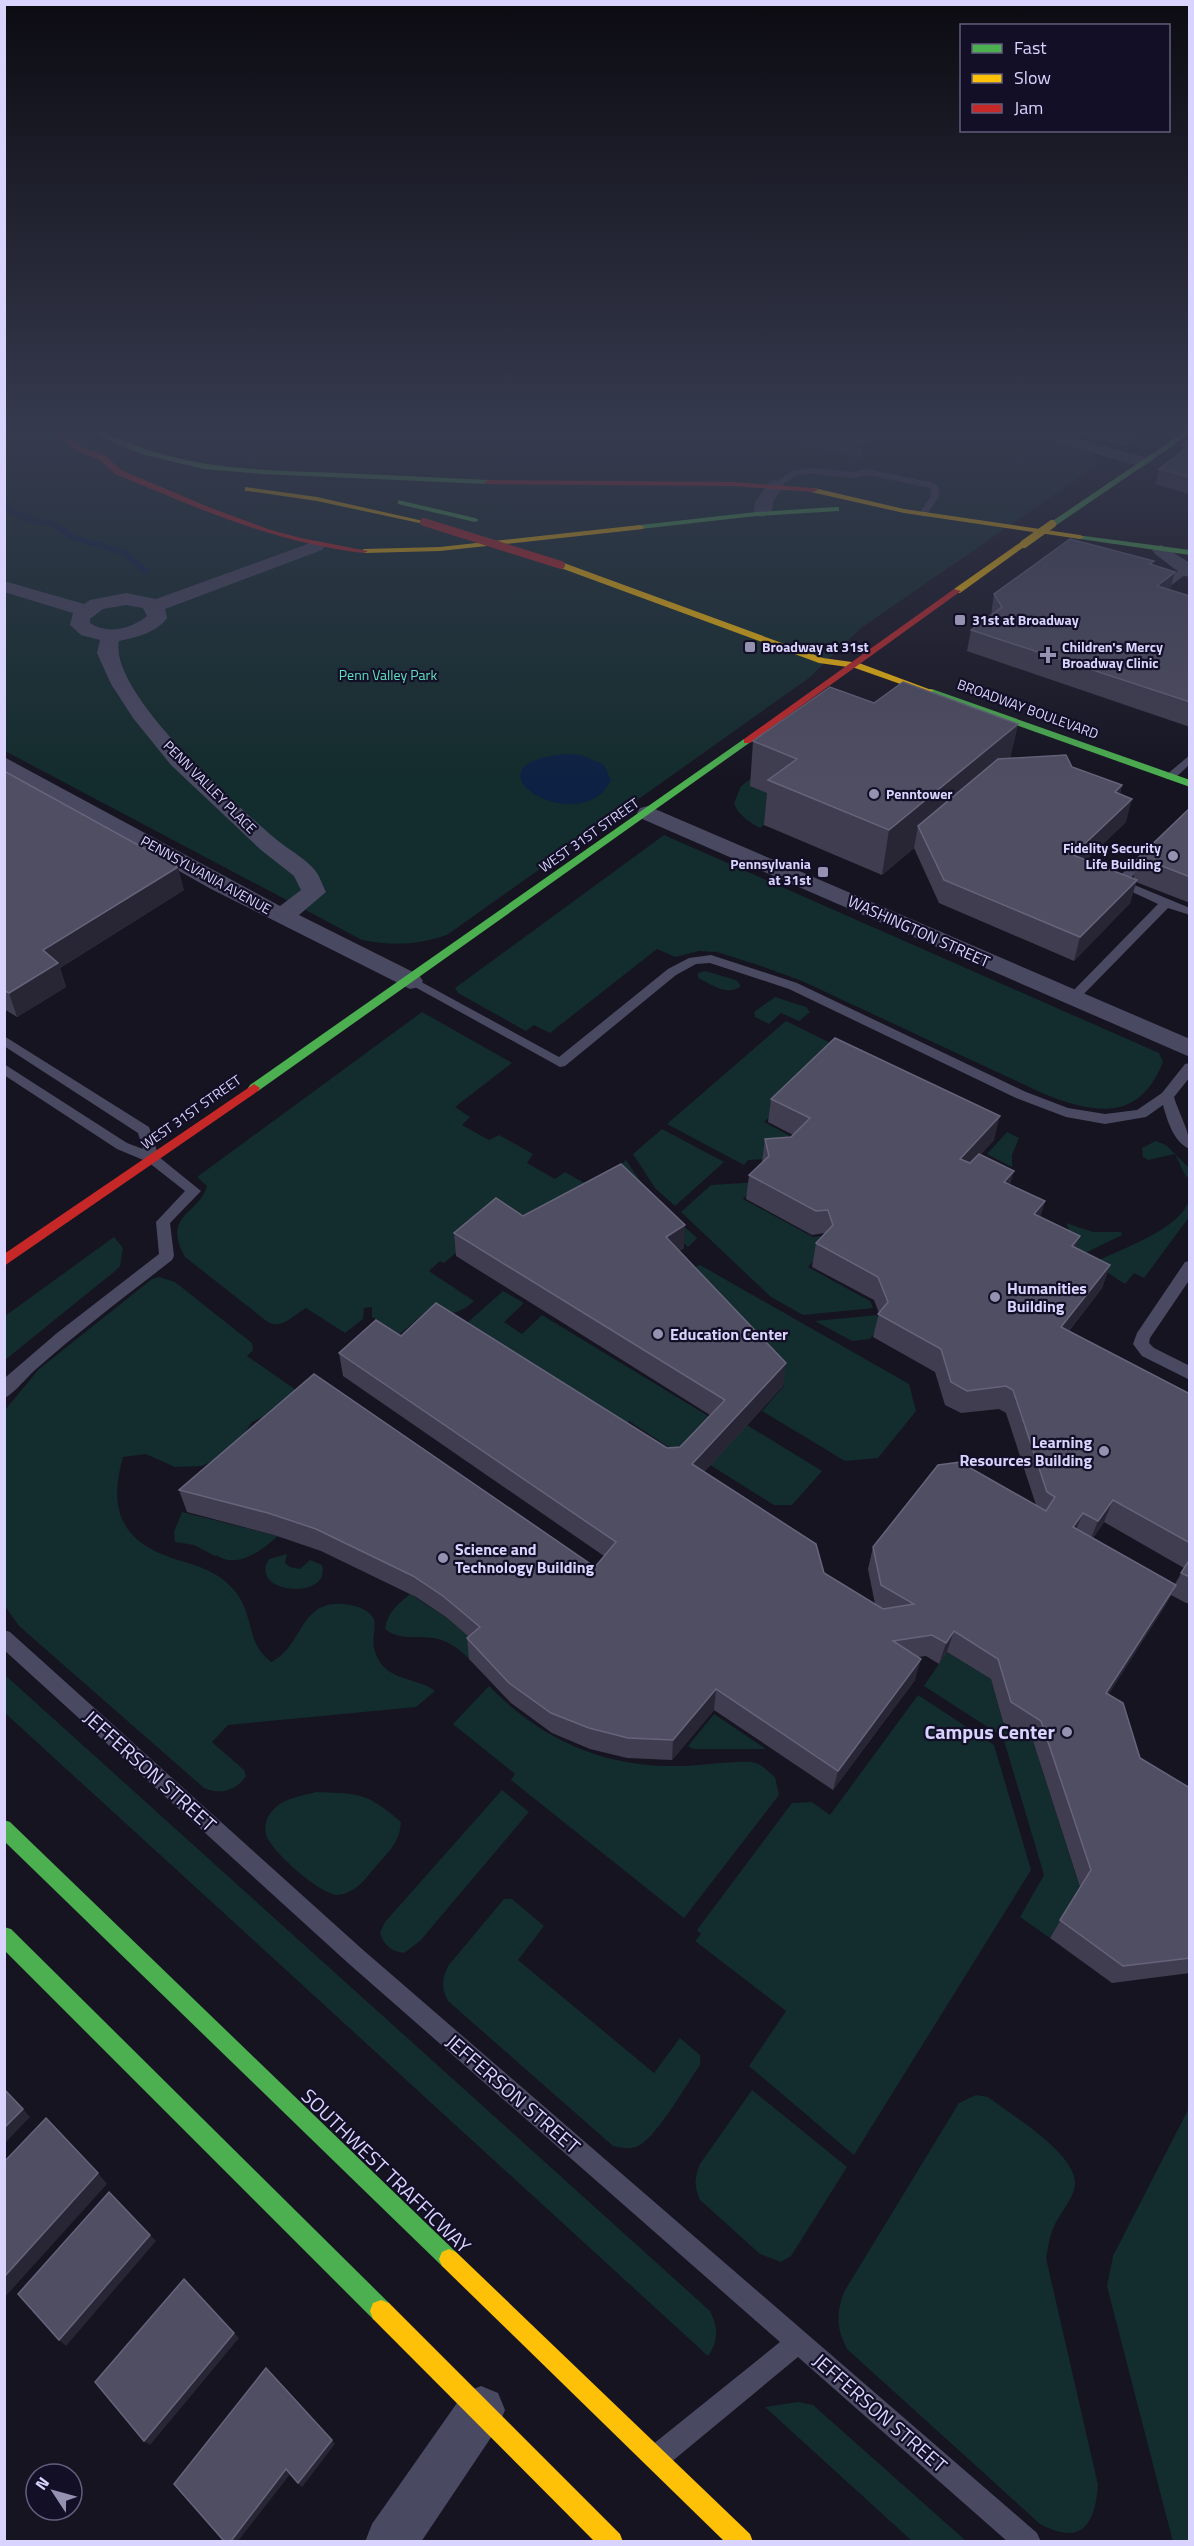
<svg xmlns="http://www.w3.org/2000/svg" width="1194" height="2546" font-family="'Titillium Web',sans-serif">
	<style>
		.green { fill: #132c2d }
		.water { fill: #0d2144 }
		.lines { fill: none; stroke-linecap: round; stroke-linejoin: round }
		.stream { stroke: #0d2144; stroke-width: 6 }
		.lane { fill: #4a4962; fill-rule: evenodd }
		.street { fill: #4a4962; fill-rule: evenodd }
		.fast { fill: #4caf50; fill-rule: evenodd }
		.slow { fill: #ffc107; fill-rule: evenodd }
		.jam { fill: #c62828; fill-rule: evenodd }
		.slow-bridge { stroke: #ffc107; stroke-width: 8 }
		.jam-bridge { stroke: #c62828; stroke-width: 8 }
		.wall { fill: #403d50; fill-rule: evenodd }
		.shaded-wall { fill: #282635 }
		.building { fill: #504e63; stroke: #66637b; stroke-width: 1.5 }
		.poi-dot { fill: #9591b1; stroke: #130f26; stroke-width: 2 }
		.labels { text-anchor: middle; stroke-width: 4.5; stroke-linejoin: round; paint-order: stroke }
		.far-poi-label { font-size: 14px; font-weight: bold; fill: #d9d4ff; stroke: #130f26; text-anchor: start }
		.far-park-label { font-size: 14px; fill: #5fe0c0; stroke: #130f26 }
		.far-street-label { font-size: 14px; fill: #d9d4ff; stroke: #130f26 }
		.street-label { font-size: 16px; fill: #d9d4ff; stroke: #130f26 }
		.poi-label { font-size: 16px; font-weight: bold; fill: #d9d4ff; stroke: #130f26; text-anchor: start }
		.near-poi-label { font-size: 20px; font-weight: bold; fill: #d9d4ff; stroke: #130f26; text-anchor: end }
		.near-street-label { font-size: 20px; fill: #d9d4ff; stroke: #130f26 }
	</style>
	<rect width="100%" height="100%" fill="#161421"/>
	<g class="green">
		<path d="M4,428H1002L1085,451L1094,455L1098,462L1096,466L861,628L809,678L447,935C418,945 392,946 362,940L5,751Z"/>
		<path d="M819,728L792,803L760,828C749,822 738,815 734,803L741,786Z"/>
		<path d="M664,835L1159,1053L1163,1062C1139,1123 1093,1114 1042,1093L802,981L764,967L717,952L699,951L675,957L657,949L550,1033L534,1025L526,1031L458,993L455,988Z"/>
		<path d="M705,971L736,980L741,986C727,997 711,984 698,978V973Z"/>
		<path d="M775,997L806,1007L810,1012L799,1021L781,1013L769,1024L755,1017L754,1012Z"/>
		<path d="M422,1012L512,1063L455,1107L470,1117L462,1125L489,1140L499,1135L533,1154L527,1163L555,1179L565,1172L593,1188L626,1160L649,1194L697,1238L688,1247L623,1185L524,1237L497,1218L444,1263L440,1261L429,1271L474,1301C457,1317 445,1314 423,1314L400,1334L372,1317V1307L364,1308L363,1319L345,1333L306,1308C292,1316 285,1328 269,1323L185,1257C161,1214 200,1214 207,1186L197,1177Z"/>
		<path d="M786,1021L863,1059L831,1060L764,1122L802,1142L786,1158L748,1160L744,1165L667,1124Z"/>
		<path d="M662,1129L724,1162L675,1206L655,1188L633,1154Z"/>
		<path d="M1007,1132L1019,1138L1012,1155V1167L987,1154Z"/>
		<path d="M1156,1141L1166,1145L1189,1168V1176L1186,1177L1175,1154L1148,1160L1143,1157L1142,1148Z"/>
		<path d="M759,1182L743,1199L813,1237L821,1236L825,1248L808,1267L870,1301L873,1308L803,1315L771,1297L681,1212L711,1185Z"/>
		<path d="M1189,1200V1217L1144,1278L1134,1273L1125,1284L1093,1263C1120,1249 1180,1230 1189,1200Z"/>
		<path d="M1066,1223L1093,1232H1121L1122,1235L1081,1255Z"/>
		<path d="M114,1237L123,1248L120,1266L115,1271L5,1360V1316Z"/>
		<path d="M700,1265L909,1384L916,1411L878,1458L845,1461L762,1411L784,1386L685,1273Z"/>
		<path d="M159,1277L175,1282L252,1343L253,1350L247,1356L306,1397L252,1422L240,1440L219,1458L202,1466L175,1467L146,1454L123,1457C111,1499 115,1533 159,1553C186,1565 212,1565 233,1589C251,1608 248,1634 261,1652C264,1656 268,1659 271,1662C304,1647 299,1595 350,1605C361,1607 368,1610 374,1619C376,1628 372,1638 374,1648C382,1683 417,1676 435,1691L416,1707L228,1725L212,1742L244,1770L246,1776C236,1791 220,1795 204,1788L19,1626L5,1606V1410L39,1369L152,1279Z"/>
		<path d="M503,1291L524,1303L504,1322L522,1334L542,1315L718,1422L685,1458L629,1421L617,1434L500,1343L468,1322Z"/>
		<path d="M877,1315L880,1325L870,1339L852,1341L815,1321Z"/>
		<path d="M747,1425L822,1471L792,1505H774L710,1465Z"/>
		<path d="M182,1512L278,1536C262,1550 238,1570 216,1555L215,1556L194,1545L175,1542L174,1532Z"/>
		<path d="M287,1554L285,1563L290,1567L300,1569L310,1560L322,1565C332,1601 247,1594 269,1559Z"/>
		<path d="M410,1594L446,1617L482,1648L469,1659C460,1649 446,1639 432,1638C413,1635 401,1641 385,1629C387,1613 398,1604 410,1594Z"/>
		<path d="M947,1652L991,1679L1003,1722L1033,1741L1080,1888L1050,1938L1020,1917L1044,1875L1003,1737L924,1686Z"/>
		<path d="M5,1675L710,2311C718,2327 719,2340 708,2356L5,1713Z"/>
		<path d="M489,1686C543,1741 605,1768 683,1766C698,1766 745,1759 756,1763C763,1765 769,1773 775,1777L779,1795L684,1918L511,1780L515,1774L453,1724Z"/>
		<path d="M918,1695L994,1745L1031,1870L854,2155L749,2066L786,2011L695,1941L701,1934L697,1930L792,1803L812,1802L830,1815Z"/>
		<path d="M714,1714L766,1749H693L688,1746Z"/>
		<path d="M502,1790L529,1812L420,1941L404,1953C390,1951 384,1945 380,1933L385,1922Z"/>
		<path d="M316,1792C361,1794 366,1792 401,1822C400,1841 389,1852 377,1865C366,1878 356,1893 338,1895C322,1896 269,1850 266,1834C264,1825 267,1815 274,1809C284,1798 302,1796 316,1792Z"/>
		<path d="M504,1899H512L544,1926L518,1960L654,2073L680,2038L700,2055V2065C686,2085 659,2133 640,2145C632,2150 622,2148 613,2146L448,2001C441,1988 442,1979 448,1966Z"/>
		<path d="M752,2090L847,2167L791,2256L781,2262L760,2254L700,2200C694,2186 694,2178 700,2164Z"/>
		<path d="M976,2095L988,2097C1011,2115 1085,2158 1074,2190C1069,2205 1057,2217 1052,2231C1049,2239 1048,2249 1046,2258L1098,2485C1095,2525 1082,2546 1040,2524L847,2349C836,2327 836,2315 844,2292L959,2103Z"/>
		<path d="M1189,2108L1190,2541L1173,2542L1107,2286L1113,2256Z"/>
		<path d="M798,2402L813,2405L966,2541H912L765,2407Z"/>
	</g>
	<path class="water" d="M566,754L581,755L604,765L611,780C580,843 454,764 566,754Z"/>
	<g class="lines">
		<path class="stream" d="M4,497L10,510L37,522L52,523L72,537L125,553L145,571"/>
		<g class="lane">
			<path d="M814,468L853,472L867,469L934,483L938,486L939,496L926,516L923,517L919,514L931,496L930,488L867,475L853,478L814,474L797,475L779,487L772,485L792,471Z"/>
			<path d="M1183,567H1189L1190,571L1165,590H1159V586Z"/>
			<path d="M1190,755V764L1174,779H1166V775Z"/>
			<path d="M1151,847L1157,850L1127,882L1190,908V915L1168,908L1077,1001H1069V995L1158,904L1113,883L1147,848Z"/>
			<path d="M711,955L797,983L1026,1092L1068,1108L1105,1114L1137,1110L1162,1093L1185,1064L1190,1063V1077L1174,1097C1179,1114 1190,1131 1190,1149C1174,1143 1167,1120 1163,1105L1146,1117L1105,1124L1066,1117L1016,1098L789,989L710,963L696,964L676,975L565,1066L560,1067L404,981L406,978H414L559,1057L668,969L689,958Z"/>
			<path d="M4,1036L149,1127L159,1157L201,1191L170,1223L174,1256L172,1260C126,1296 79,1331 35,1370C27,1377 13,1395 4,1398V1379L7,1376L57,1333L159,1254L156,1222L185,1191L148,1162L117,1149L4,1075V1064L127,1143L143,1149L138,1133L4,1046Z"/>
			<path d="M1190,1261V1279L1150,1338L1149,1343L1154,1348L1190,1366V1380L1142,1356L1133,1344L1137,1333L1185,1262Z"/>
			<path d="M4,1630L10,1632L362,1949L1037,2533L1041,2542H1008L798,2357L670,2463L661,2466L652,2463L649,2454L652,2445L780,2342L348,1963L4,1650Z"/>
		</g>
		<g class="street">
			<path d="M1012,428H1037L1149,458L1151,462L1143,467L1014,431Z"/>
			<path d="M776,480L784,485L773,502L772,512L763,517L757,516L754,512L755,502L770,481Z"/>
			<path d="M316,541L322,542L325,546L322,550L165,609L167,618C156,633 137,637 119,641C108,692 238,807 277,840C288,849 303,857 313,868C319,874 322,884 326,892L299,915L419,975L423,981L419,987L410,989L211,889L4,772V757L280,906L301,890L294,876L261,850L171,765L133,718L111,684L97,653L100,640L81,635L70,625L73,613L4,592V581L84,604L90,600L126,593L156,599ZM126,605L143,608L147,616C131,629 108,635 90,623V619L103,609Z"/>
			<path d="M1161,545L1190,563V577L1184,576L1155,554L1152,550Z"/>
			<path d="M648,806L1190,1039V1057L640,818L637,813L640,808Z"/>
			<path d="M481,2386L498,2393L505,2410L498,2427L421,2542H365L372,2524L464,2393Z"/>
		</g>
		<g class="fast">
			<path d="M86,428H95C179,470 250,470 341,473C390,475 439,478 488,480L492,482L488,484L262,474L204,469L145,455L116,444Z"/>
			<path d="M1190,428V434L1055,526L1048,524Z"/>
			<path d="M398,500L475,518L479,520L475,522L398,504Z"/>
			<path d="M836,507H839V511L756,516L640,529L636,527L640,525L756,512Z"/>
			<path d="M1077,535L1190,550V555L1080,539H1077Z"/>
			<path d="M926,689H932L1190,780V787L926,693Z"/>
			<path d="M744,739L752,741L258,1091H250L248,1088L250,1085Z"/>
			<path d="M4,1820L10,1822L456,2252L459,2259L456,2266L449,2269L442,2266L4,1841Z"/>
			<path d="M4,1927L11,1929L389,2303L392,2311L389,2319L381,2322L373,2319L4,1950Z"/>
		</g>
		<g class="slow">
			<path d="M245,487L317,497L428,522L424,524L317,501L248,491H245Z"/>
			<path d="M814,488L904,509L1080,535L1084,537L1080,539L904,513L811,492L810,490Z"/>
			<path d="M640,525L644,527L643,529L440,551L364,553L360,551L364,549L440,547Z"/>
			<path d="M1021,542L1028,544L960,593H954V589Z"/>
			<path d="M558,563H564L823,658L859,663L934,691L926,693L855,668L819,663L558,567Z"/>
			<path d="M449,2249L456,2252L750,2534L753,2542H725L442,2266L439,2259L442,2252Z"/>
			<path d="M381,2300L389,2303L620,2534L623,2542H595L373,2319L370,2311L373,2303Z"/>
		</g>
		<g class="jam">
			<path d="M45,428H53L85,448L106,456L121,470L211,508L271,530L301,538L368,551L364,553C275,543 197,508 115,474L100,460L79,452Z"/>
			<path d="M488,480L732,482L814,488L818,490L814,492L732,486L485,484L484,482Z"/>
			<path d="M954,589L961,591L750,743H744V739Z"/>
			<path d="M254,1084L260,1088L258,1091L4,1266V1254Z"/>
		</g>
		<path class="slow-bridge" d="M1024,544L1052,524"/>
		<path class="jam-bridge" d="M424,522L561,565"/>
	</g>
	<g class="wall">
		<path d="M796,428H901L900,435L861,458L795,441Z"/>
		<path d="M1056,428H1153L1126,447Z"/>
		<path d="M1190,439V494L1155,484L1159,469L1180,453L1182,445Z"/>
		<path d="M1153,565L1175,572L1170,590L1190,596V727L967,651L971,630L991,615L994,594Z"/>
		<path d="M874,703L1018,724L1010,758L1072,767L1122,785L1120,794L1126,822L1086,860L1133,879L1139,857L1190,808V903L1136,882L1130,903L1074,961L939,903L914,848L882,875L764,825L767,793L750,786L753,741Z"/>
		<path d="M4,771L184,890L60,968L66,987L17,1017L4,1009Z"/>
		<path d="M771,1099L994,1140L980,1155L1010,1185L1045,1201L1040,1217L1077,1248L1110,1265L1102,1288L1069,1331L1190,1394V1603H1186L1171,1595L1165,1606L1108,1695L1140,1758L1190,1788V1973L1112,1983L1050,1938L1080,1887L1033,1741L1003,1722L991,1679L947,1652L939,1664L926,1656L918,1657L915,1680L833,1790L714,1710L672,1760L627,1758L590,1749L552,1733L511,1703L469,1659L467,1638L468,1636L446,1617L416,1597L321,1551L274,1535L187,1512L179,1490L595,1567L604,1556L343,1376L339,1353L401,1336L667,1448L680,1447L710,1415L456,1256L454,1233L523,1216L684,1248L679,1251L783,1386L704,1472L824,1573L875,1604L868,1569L873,1547L1036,1505L1006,1413L999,1409L961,1413L945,1405L935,1372L873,1337L879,1313L874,1300L812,1267L816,1243L825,1233L812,1235L746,1199L749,1175L762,1162L765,1139L791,1137L793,1135L768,1122ZM1104,1522L1184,1568L1175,1584L1093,1538Z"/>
	</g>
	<g class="shaded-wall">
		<path d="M889,428H901L900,435L861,458L863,443Z"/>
		<path d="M1131,428H1153L1126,447Z"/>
		<path d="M1175,572L1169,593L1157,586Z"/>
		<path d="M1018,724L1008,768L918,826L914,848L882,875L889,830Z"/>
		<path d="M1122,785L1116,808L1115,792Z"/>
		<path d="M1132,799L1126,822L1067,878L1073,855Z"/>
		<path d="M178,867L184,890L60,968L66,987L17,1017L9,993L43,950Z"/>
		<path d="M1137,880L1130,903L1074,961L1080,937Z"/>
		<path d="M1000,1116L994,1140L955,1183L960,1159Z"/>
		<path d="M1014,1171L1007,1195L1004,1182Z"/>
		<path d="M1045,1201L1038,1225L1034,1214Z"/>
		<path d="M685,1225L684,1248L665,1260L666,1237Z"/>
		<path d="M1080,1236L1073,1260L1072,1246Z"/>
		<path d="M1110,1265L1102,1288L1054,1350L1061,1327Z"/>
		<path d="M786,1363L783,1386L690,1487L692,1464Z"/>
		<path d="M1113,1500L1104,1522L1089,1543L1098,1521Z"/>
		<path d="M1083,1513L1074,1535L1073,1527Z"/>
		<path d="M1176,1585L1165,1606L1096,1714L1106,1693Z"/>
		<path d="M954,1631L947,1652L939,1664L946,1643Z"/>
		<path d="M921,1659L915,1680L833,1790L838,1771Z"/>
		<path d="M716,1689L714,1710L672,1760L673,1740Z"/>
		<path d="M23,2109L30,2117L4,2144V2128Z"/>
		<path d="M98,2173L107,2184L4,2298V2277Z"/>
		<path d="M150,2235L156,2241L66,2346L59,2340Z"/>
		<path d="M234,2333L239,2338L150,2445L144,2441Z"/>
		<path d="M332,2440L335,2444L302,2487L298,2483Z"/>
		<path d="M286,2469L291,2473L238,2541H231Z"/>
	</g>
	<g class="building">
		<path d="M803,428H889L863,443Z"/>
		<path d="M1190,439V477L1159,469L1189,446L1182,445Z"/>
		<path d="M1070,539L1154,561L1150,564L1175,572L1157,586L1190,596V702L971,630L1002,607L994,594Z"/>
		<path d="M903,682L1018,724L889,830L768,780L797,759L753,741L830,687L874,703Z"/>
		<path d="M1066,755L1072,767L1122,785L1115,792L1132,799L1073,855L1137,880L1080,937L944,880L918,826L998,759Z"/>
		<path d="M4,771L178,867L43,950L58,963L9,993L4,990Z"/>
		<path d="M1190,808V877L1139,857Z"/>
		<path d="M835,1038L1000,1116L960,1159L970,1163L979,1154L1014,1171L1004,1182L1045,1201L1034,1214L1080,1236L1072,1246L1110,1265L1061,1327L1190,1394V1543L1113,1500L1098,1521L1083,1513L1073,1527L1176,1585L1106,1693L1123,1703L1140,1758L1190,1788V1958L1123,1966L1060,1920L1091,1870L1041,1721L1011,1702L998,1659L954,1631L946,1643L932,1635L893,1641L921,1659L838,1771L716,1689L673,1740L628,1738L589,1728L551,1713L509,1683L467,1638L480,1627L443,1596L413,1576L316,1529L268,1513L179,1490L314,1374L595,1567L616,1542L339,1353L376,1320L401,1336L436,1303L667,1448L680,1447L725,1400L454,1233L496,1198L523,1216L621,1164L685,1225L666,1237L786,1363L692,1464L816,1544L824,1573L883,1609L914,1604L881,1585L873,1547L938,1465L960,1462L1046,1511L1055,1497L1047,1492L1013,1390L1006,1386L967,1391L951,1382L941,1349L878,1314L888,1302L878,1277L816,1243L833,1225L828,1210L816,1211L749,1175L769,1156L765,1139L791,1137L810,1118L771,1099Z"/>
		<path d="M1190,1559V1577L1181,1573Z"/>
		<path d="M4,2089L23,2109L4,2128Z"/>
		<path d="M46,2118L98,2173L4,2277V2162Z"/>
		<path d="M109,2192L150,2235L59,2340L18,2294Z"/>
		<path d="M184,2279L234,2333L144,2441L95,2382Z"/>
		<path d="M266,2368L332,2440L298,2483L286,2469L231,2541H224L174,2484Z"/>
	</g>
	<linearGradient id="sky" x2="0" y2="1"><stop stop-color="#0c0b12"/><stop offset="0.55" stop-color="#363a4e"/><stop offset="1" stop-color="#363a4e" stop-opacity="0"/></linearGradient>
	<rect width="1194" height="784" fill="url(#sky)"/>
	<g class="poi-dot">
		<rect x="954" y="614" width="12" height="12" rx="3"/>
		<rect x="744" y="641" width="12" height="12" rx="3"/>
		<path d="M1045 646h6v6h6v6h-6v6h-6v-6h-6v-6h6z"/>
		<circle cx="874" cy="794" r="6"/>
		<circle cx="1173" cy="856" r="6"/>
		<rect x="817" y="866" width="12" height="12" rx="3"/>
		<circle cx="995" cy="1297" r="6"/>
		<circle cx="658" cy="1334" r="6"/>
		<circle cx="1104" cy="1451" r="6"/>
		<circle cx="443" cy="1558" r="6"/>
		<circle cx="1067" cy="1732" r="6"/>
	</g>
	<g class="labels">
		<g class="far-poi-label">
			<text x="972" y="625">31st at Broadway</text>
			<text x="762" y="652">Broadway at 31st</text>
			<text x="1062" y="652">Children's Mercy<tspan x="1062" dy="16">Broadway Clinic</tspan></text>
			<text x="886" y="799">Penntower</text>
			<text x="1161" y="853" text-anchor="end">Fidelity Security<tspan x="1161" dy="16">Life Building</tspan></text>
			<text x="811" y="869" text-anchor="end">Pennsylvania<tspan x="811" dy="16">at 31st</tspan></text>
		</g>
		<g class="far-park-label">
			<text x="388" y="680">Penn Valley Park</text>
		</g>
		<g class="far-street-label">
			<text transform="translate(1028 709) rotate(20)" y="5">BROADWAY BOULEVARD</text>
			<text transform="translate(210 787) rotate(45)" y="5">PENN VALLEY PLACE</text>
			<text transform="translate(589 835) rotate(-35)" y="5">WEST 31ST STREET</text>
			<text transform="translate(206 875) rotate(29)" y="5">PENNSYLVANIA AVENUE</text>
			<text transform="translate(191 1112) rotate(-35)" y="5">WEST 31ST STREET</text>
		</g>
		<g class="street-label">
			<text transform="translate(919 931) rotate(24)" y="6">WASHINGTON STREET</text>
		</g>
		<g class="poi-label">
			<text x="1007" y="1294">Humanities<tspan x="1007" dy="18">Building</tspan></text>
			<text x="670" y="1340">Education Center</text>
			<text x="1092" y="1448" text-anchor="end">Learning<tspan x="1092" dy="18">Resources Building</tspan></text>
			<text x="455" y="1555">Science and<tspan x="455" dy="18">Technology Building</tspan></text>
		</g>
		<g class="near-poi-label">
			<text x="1055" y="1739">Campus Center</text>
		</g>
		<g class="near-street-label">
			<text transform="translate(150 1771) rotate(42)" y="7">JEFFERSON STREET</text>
			<text transform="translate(513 2094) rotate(41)" y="7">JEFFERSON STREET</text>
			<text transform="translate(386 2171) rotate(44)" y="7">SOUTHWEST TRAFFICWAY</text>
			<text transform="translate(880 2413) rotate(41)" y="7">JEFFERSON STREET</text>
		</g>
	</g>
	<rect width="1194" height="2546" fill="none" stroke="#d9d4ff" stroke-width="12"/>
	<rect x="960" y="24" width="210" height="108" fill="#130f26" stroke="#625e7d" stroke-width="1.5"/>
	<rect x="972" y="44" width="30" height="9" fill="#4caf50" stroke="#625e7d" stroke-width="1.5"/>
	<text x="1014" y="54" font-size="18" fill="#d9d4ff">Fast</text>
	<rect x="972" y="74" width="30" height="9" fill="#ffc107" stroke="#625e7d" stroke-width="1.5"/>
	<text x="1014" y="84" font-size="18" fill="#d9d4ff">Slow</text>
	<rect x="972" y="104" width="30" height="9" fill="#c62828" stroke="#625e7d" stroke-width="1.5"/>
	<text x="1014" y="114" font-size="18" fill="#d9d4ff">Jam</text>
	<g transform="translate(54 2492) rotate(306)"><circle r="28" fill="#130f26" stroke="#625e7d" stroke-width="1.5"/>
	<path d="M0-4.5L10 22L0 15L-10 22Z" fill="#9591b1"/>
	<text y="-9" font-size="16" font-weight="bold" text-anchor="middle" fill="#d9d4ff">N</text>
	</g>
</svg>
